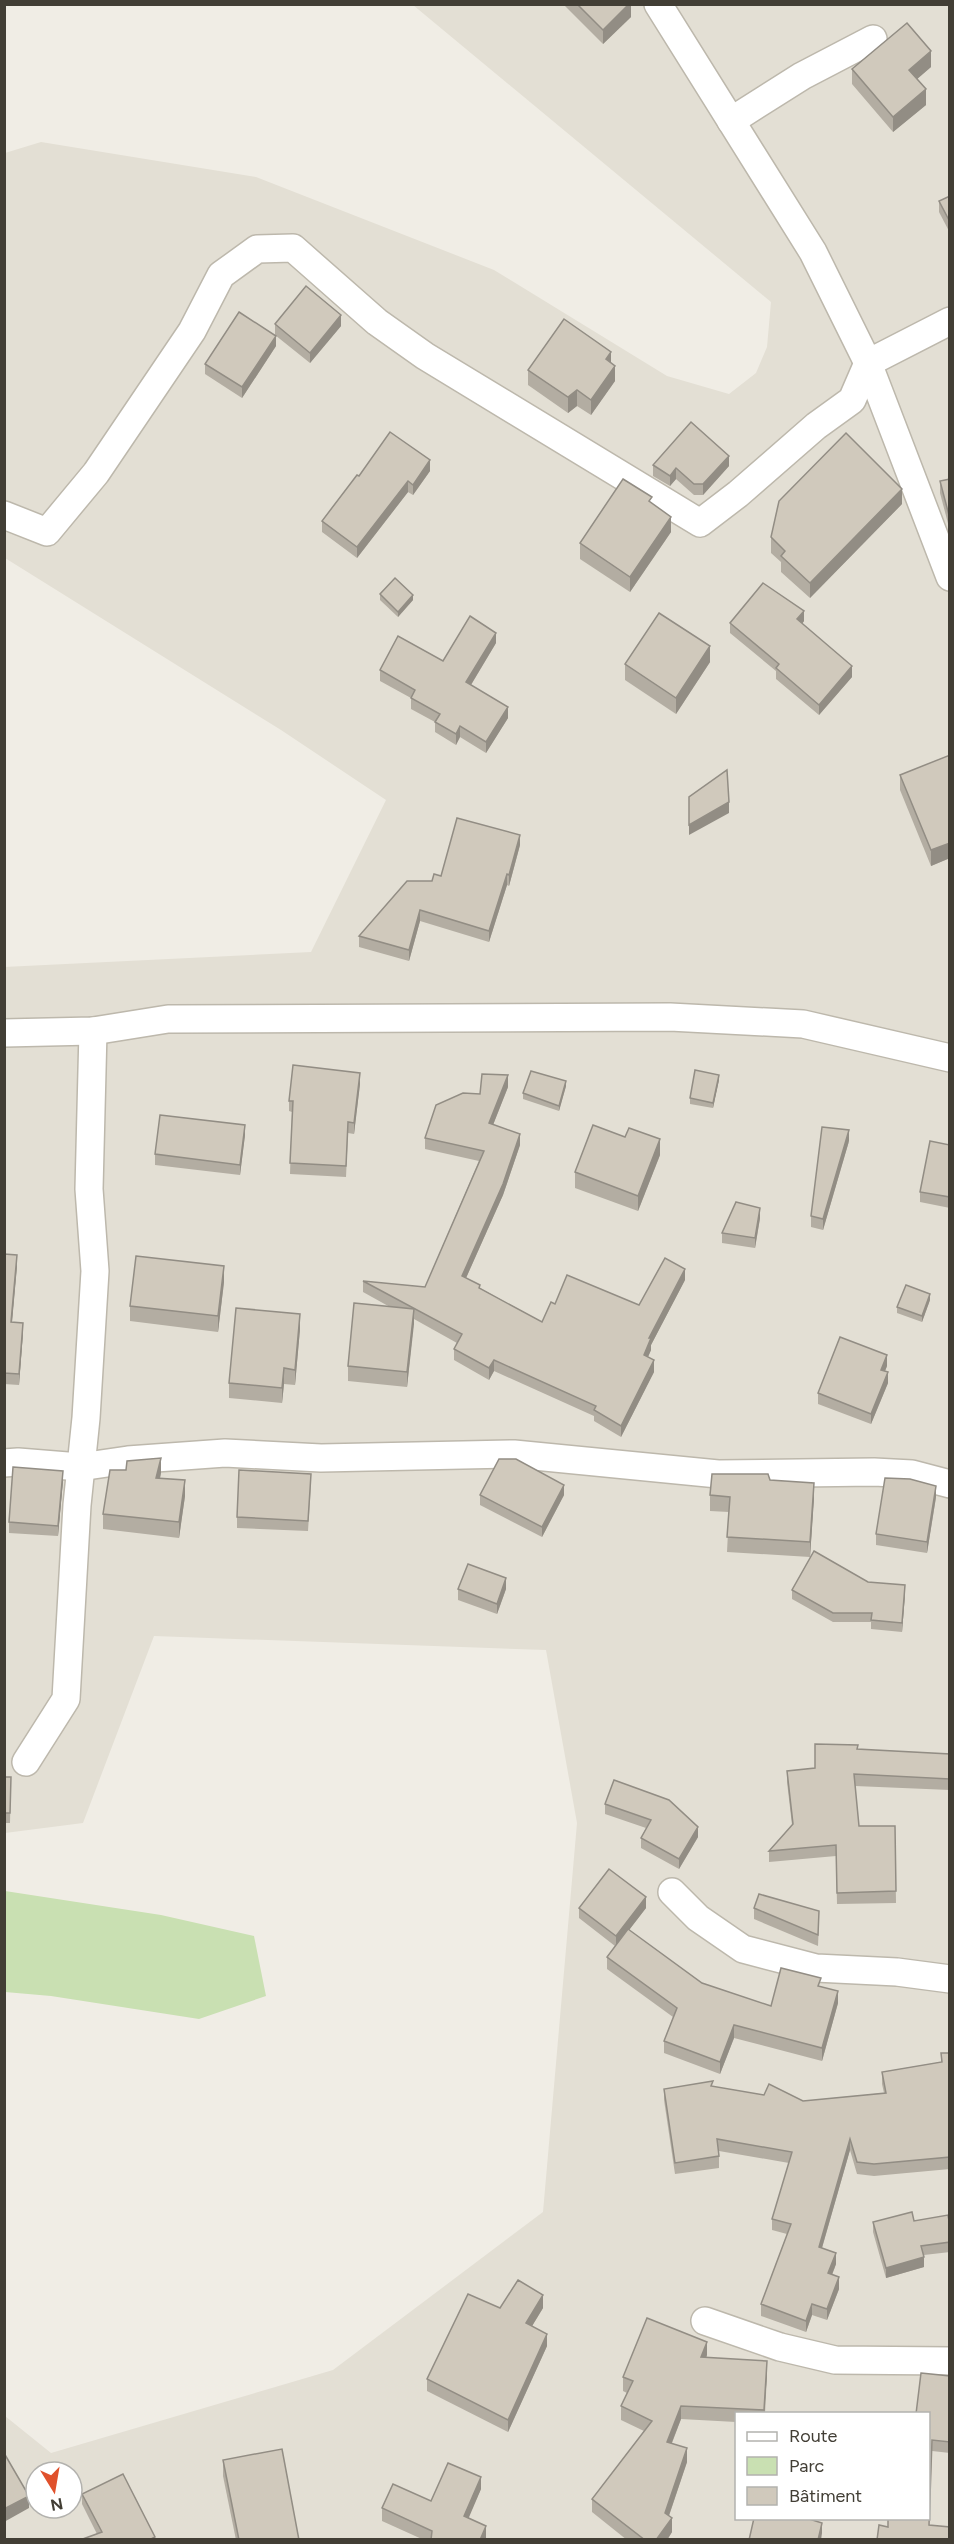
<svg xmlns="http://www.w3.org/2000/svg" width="954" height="2544" font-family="Figtree,sans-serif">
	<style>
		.residential { fill: #e3dfd4; fill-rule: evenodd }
		.green { fill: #c9e0b2 }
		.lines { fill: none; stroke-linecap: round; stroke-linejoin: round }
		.minor-casing { stroke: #bdb8ac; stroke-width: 30 }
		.minor { stroke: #fff; stroke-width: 27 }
		.wall { fill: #b3ada2 }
		.shaded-wall { fill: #928d84 }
		.building { fill: #d0c9bc; stroke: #928d84; stroke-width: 1.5 }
	</style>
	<rect width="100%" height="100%" fill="#f0ede5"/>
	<path class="residential" d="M413,5H949V2539H5V2416L51,2453L333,2370L543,2212L577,1823L546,1650L154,1636L83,1823L5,1833L4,967L311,952L386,800L281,730L5,558V153L41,142L256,177L494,270L667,376L729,394L756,373L767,347L771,302ZM736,2414H928V2518H736ZM36,2472H72V2508H36Z"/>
	<path class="green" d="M5,1891L161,1915L254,1936L266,1996L199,2019L51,1996L5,1992Z"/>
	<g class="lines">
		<defs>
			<g id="minor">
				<path d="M658,4L813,252L868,363L950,577"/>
				<path d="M731,121L802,76L873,39"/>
				<path d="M4,515L47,532L96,473L192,331L221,275L257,249L293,248L377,322L425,356L700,523L738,494L816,426L852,400L868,363L950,321"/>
				<path d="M4,1033L93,1031L168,1019L670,1017L803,1024L950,1058"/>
				<path d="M4,1463L18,1462L80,1467L128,1460L225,1453L321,1458L514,1454L718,1474L874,1472L912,1474L950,1484"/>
				<path d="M26,1762L66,1699L77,1505L86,1418L95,1271L89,1189L93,1031"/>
				<path d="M672,1892L698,1918L743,1949L816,1968L897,1972L950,1979"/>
				<path d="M705,2321L780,2347L835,2360L950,2361"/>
			</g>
		</defs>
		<use href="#minor" class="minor-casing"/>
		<use href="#minor" class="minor"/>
	</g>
	<g class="wall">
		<path d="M563,4H631V17L603,44Z"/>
		<path d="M931,67L917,79L926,105L893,132L852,84V69Z"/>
		<path d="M950,196V233L939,212V201Z"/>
		<path d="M275,324L341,326L310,363L275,335Z"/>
		<path d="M276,346L242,398L205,374V364Z"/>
		<path d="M611,363L615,381L591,415L577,406L568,413L528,385V370Z"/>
		<path d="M653,465L729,466L703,495H694L676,479L670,486L653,476Z"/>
		<path d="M430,471L413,495L408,492L357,558L322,532V521L359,476Z"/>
		<path d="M950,479V531L940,493V481Z"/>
		<path d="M652,504L671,532L630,592L580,559V543Z"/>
		<path d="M902,504L810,598L781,572V562L771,553V537Z"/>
		<path d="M380,594L413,600L398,617L380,600Z"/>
		<path d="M804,621L802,624L852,677L819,715L776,679V671L730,633V623Z"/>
		<path d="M496,643L471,685L508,718L486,753L460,737L456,745L435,732V722L411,709V698L380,681V670L443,661Z"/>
		<path d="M710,662L676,714L625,680V664Z"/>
		<path d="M950,755V858L931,866L900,790V775Z"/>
		<path d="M520,845L509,886L507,885L489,942L420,921L409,961L359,947V936L441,876Z"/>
		<path d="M719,1080L713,1108L690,1104V1098Z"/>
		<path d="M360,1084L354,1134L348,1133L346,1177L290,1174L292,1112L289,1111V1101Z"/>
		<path d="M566,1086L559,1111L523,1099V1093Z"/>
		<path d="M508,1087L493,1125L520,1145L503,1195L466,1278L480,1288L542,1322L555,1304L639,1305L685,1280L651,1345V1350L648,1357L654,1372L621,1437L594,1421V1416L494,1371L489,1380L454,1360V1349L457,1343L414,1319L407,1387L348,1381V1366L390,1307L363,1292V1281L425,1287L479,1161L425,1149V1138L480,1094Z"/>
		<path d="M245,1135L240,1175L155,1165V1154Z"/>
		<path d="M625,1137L660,1155L638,1211L575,1188V1172Z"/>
		<path d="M849,1141L823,1230L811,1227V1216Z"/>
		<path d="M950,1145V1208L920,1202V1192Z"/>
		<path d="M760,1218L755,1248L722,1243V1233Z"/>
		<path d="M4,1254L17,1266L12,1322L23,1333L19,1385L4,1384Z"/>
		<path d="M224,1282L218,1332L130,1321V1306Z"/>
		<path d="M930,1300L922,1322L897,1313V1307Z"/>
		<path d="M300,1329L295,1385L284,1384L282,1403L229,1398V1383Z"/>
		<path d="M887,1366L885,1371L888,1383L871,1424L818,1404V1393Z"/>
		<path d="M161,1473L160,1479L185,1496L179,1538L103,1529V1514Z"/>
		<path d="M770,1480L814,1498L810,1557L727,1552L729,1512L710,1511V1495Z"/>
		<path d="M63,1481L58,1536L9,1533V1522Z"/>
		<path d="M311,1484L308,1531L237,1528V1517Z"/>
		<path d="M480,1495H564L542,1537L480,1505Z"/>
		<path d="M936,1497L927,1553L876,1545V1534Z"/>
		<path d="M868,1582L905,1594L902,1632L871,1629V1622H833L792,1599V1590Z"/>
		<path d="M458,1589H506L497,1614L458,1600Z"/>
		<path d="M857,1749L950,1754V1790L855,1786L859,1826H895L896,1903L837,1904L836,1856L769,1862V1851L792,1825L787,1782V1771L815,1768Z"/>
		<path d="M4,1777H11L10,1823H4Z"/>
		<path d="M605,1804L698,1837L679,1869L641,1848V1838L646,1828L605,1814Z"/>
		<path d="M579,1908H646L629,1930L702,1983L771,2006L821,1987L838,2003L822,2061L734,2038L720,2074L664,2053V2041L673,2017L607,1969V1957L615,1946L579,1918Z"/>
		<path d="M754,1908L819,1922L818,1946L754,1919Z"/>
		<path d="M941,2053H950V2169L874,2176L857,2174L850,2150L822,2248L836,2264L832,2275L839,2289L827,2320L812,2315L806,2332L761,2316V2304L787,2234L772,2230V2219L789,2163L719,2151V2168L675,2174L664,2100V2089L713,2087L803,2101L884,2093L882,2084V2072L941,2062Z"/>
		<path d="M873,2222L950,2227V2252L924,2255V2267L886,2278L873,2232Z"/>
		<path d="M500,2308H543L532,2326L547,2346L508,2432L427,2391V2379Z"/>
		<path d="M707,2355L706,2358L767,2375L765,2414H736V2422L681,2419L672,2443L687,2462L669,2516L672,2532L667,2540H627L592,2512V2499L644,2431L621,2420V2406L627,2393L623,2391V2377Z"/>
		<path d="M950,2376V2453L932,2451L929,2525L888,2527L928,2518V2414Z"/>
		<path d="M223,2460L299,2540H236L223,2476Z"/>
		<path d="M481,2489L468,2518L486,2539L424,2540L382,2521V2508L431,2501Z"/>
		<path d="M82,2494L155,2540L97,2534L82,2504Z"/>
	</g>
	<g class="shaded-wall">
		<path d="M629,4H631V17L603,44V30Z"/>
		<path d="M931,51V67L909,86V70Z"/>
		<path d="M926,89V105L893,132V117Z"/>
		<path d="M341,315V326L310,363V353Z"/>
		<path d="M276,336V346L242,398V387Z"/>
		<path d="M611,352V367L606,359Z"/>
		<path d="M615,366V381L591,415V400Z"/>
		<path d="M577,390V406L568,413V397Z"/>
		<path d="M729,456V466L703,495V484Z"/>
		<path d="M430,460V471L413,495V485Z"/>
		<path d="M676,468V479L670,486V476Z"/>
		<path d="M408,481V492L357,558V547Z"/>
		<path d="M902,489V504L810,598V583Z"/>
		<path d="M671,517V532L630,592V577Z"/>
		<path d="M413,595V600L398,617V612Z"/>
		<path d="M804,611V621L797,630V619Z"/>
		<path d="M496,633V643L466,693V682Z"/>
		<path d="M710,646V662L676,714V698Z"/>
		<path d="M852,666V677L819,715V705Z"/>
		<path d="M508,707V718L486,753V742Z"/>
		<path d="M460,726V737L456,745V734Z"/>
		<path d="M729,802V813L689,835V825Z"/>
		<path d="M520,835V845L509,886V875Z"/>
		<path d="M950,843V858L931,866V850Z"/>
		<path d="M507,874V885L489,942V931Z"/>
		<path d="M420,910V921L409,961V950Z"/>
		<path d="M360,1073V1084L354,1134V1123Z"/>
		<path d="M508,1075V1087L489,1135V1123Z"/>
		<path d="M719,1075V1080L713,1108V1103Z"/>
		<path d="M566,1081V1086L559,1111V1106Z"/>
		<path d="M245,1125V1135L240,1175V1165Z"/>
		<path d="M849,1130V1141L823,1230V1219Z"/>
		<path d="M520,1134V1145L503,1195L462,1287V1276Z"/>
		<path d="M660,1139V1155L638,1211V1196Z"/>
		<path d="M760,1208V1218L755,1248V1238Z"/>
		<path d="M17,1255V1266L11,1333V1322Z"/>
		<path d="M224,1266V1282L218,1332V1316Z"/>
		<path d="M685,1269V1280L651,1345V1350L644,1366V1355L649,1338Z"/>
		<path d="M930,1294V1300L922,1322V1316Z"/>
		<path d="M414,1309V1324L407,1387V1372Z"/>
		<path d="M300,1314V1329L295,1385V1370Z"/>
		<path d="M23,1323V1333L19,1385V1374Z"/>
		<path d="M887,1355V1366L881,1381V1370Z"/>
		<path d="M494,1360V1371L489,1380V1368Z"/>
		<path d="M654,1360V1372L621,1437V1426Z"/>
		<path d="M284,1368V1384L282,1403V1388Z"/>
		<path d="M888,1372V1383L871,1424V1414Z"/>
		<path d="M161,1458V1473L156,1494V1478Z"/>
		<path d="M63,1471V1481L58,1536V1526Z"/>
		<path d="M185,1480V1496L179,1538V1522Z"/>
		<path d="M814,1483V1498L810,1557V1542Z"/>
		<path d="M564,1485V1495L542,1537V1527Z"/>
		<path d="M936,1486V1497L927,1553V1542Z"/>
		<path d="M506,1578V1589L497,1614V1604Z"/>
		<path d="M905,1585V1594L902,1632V1623Z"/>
		<path d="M698,1827V1837L679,1869V1859Z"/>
		<path d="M646,1897V1908L616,1947V1936Z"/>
		<path d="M838,1991V2003L822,2061V2048Z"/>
		<path d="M734,2025V2038L720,2074V2062Z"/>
		<path d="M850,2139V2150L819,2258V2247Z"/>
		<path d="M836,2253V2264L828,2285V2273Z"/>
		<path d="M924,2257V2267L886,2278V2268Z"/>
		<path d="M839,2277V2289L827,2320V2309Z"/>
		<path d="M543,2295V2308L526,2336V2323Z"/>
		<path d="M812,2304V2315L806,2332V2321Z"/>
		<path d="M547,2334V2346L508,2432V2420Z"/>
		<path d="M707,2342V2355L701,2371V2357Z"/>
		<path d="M767,2361V2375L764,2414V2410Z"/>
		<path d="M681,2406V2419L667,2455V2442Z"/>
		<path d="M687,2448V2462L665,2527V2513Z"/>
		<path d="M481,2477V2489L464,2529V2516Z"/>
		<path d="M29,2496V2508L4,2522V2509Z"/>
		<path d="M672,2518V2532L667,2540H656Z"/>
		<path d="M822,2523V2533L821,2540H818Z"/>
		<path d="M486,2526V2540H480Z"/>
	</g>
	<g class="building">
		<path d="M577,4H629L603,30Z"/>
		<path d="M907,23L931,51L909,70L926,89L893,117L852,69Z"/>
		<path d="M950,196V222L939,201Z"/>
		<path d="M306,286L341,315L310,353L275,324Z"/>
		<path d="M239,312L276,336L242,387L205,364Z"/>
		<path d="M564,319L611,352L606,359L615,366L591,400L577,390L568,397L528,370Z"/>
		<path d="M691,422L729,456L703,484H694L676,468L670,476L653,465Z"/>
		<path d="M390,432L430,460L413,485L408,481L357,547L322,521L357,475L359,476Z"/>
		<path d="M846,433L902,489L810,583L781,556L785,551L771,537L779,501Z"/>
		<path d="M623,479L652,497L649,501L671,517L630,577L580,543Z"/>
		<path d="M950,479V519L940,481Z"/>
		<path d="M395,578L413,595L398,612L380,594Z"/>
		<path d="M763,583L804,611L797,619L852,666L819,705L776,668L779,664L730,623Z"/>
		<path d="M659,613L710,646L676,698L625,664Z"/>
		<path d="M470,616L496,633L466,682L508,707L486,742L460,726L456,734L435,722L440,714L411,698L415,690L380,670L398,636L443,661Z"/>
		<path d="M950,755V843L931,850L900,775Z"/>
		<path d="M727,770L729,802L689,825V797Z"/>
		<path d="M457,818L520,835L509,875L507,874L489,931L420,910L409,950L359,936L407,881H432L434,874L441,876Z"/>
		<path d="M293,1065L360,1073L354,1123L348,1122L346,1166L290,1163L293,1101H289Z"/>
		<path d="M695,1070L719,1075L713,1103L690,1098Z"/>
		<path d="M531,1071L566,1081L559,1106L523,1093Z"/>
		<path d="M482,1074L508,1075L489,1123L520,1134L503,1184L462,1276L480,1285L479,1288L542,1322L551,1302L555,1304L567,1275L639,1305L665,1258L685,1269L649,1338H651L644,1355L654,1360L621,1426L594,1410L596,1406L494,1360L489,1368L454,1349L462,1334L363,1281L425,1287L484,1151L425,1138L436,1105L463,1093L480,1094Z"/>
		<path d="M160,1115L245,1125L240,1165L155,1154Z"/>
		<path d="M593,1125L625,1137L629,1128L660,1139L638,1196L575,1172Z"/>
		<path d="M822,1127L849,1130L823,1219L811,1216Z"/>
		<path d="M930,1141L950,1145V1197L920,1192Z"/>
		<path d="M736,1202L760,1208L755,1238L722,1233Z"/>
		<path d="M4,1254L17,1255L11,1322L23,1323L19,1374L4,1373Z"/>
		<path d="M136,1256L224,1266L218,1316L130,1306Z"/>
		<path d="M906,1285L930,1294L922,1316L897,1307Z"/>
		<path d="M354,1303L414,1309L407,1372L348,1366Z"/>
		<path d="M236,1308L300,1314L295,1370L284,1368L282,1388L229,1383Z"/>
		<path d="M840,1337L887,1355L881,1370L888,1372L871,1414L818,1393Z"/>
		<path d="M161,1458L156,1478L185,1480L179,1522L103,1514L110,1470H126L127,1461Z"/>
		<path d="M499,1459H516L564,1485L542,1527L480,1495Z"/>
		<path d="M13,1467L63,1471L58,1526L9,1522Z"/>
		<path d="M239,1470L311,1474L308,1521L237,1517Z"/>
		<path d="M712,1474H768L770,1480L814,1483L810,1542L727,1537L730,1497L710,1495Z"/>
		<path d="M885,1478L910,1479L936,1486L927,1542L876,1534Z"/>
		<path d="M814,1551L868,1582L905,1585L902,1623L871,1620L872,1613H833L792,1590Z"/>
		<path d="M468,1564L506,1578L497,1604L458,1589Z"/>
		<path d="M815,1744L858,1745L857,1749L950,1754V1779L854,1774L859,1826H895L896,1891L837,1893L836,1845L769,1851L793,1824L787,1771L815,1768Z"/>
		<path d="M4,1777H11L10,1813H4Z"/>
		<path d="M614,1780L669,1800L698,1827L679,1859L641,1838L651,1820L605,1804Z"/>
		<path d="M609,1869L646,1897L616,1936L579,1908Z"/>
		<path d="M759,1894L819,1911L818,1935L754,1908Z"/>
		<path d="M628,1929L702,1983L771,2006L781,1968L821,1978L818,1986L838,1991L822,2048L734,2025L720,2062L664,2041L677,2008L607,1957Z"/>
		<path d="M941,2053H950V2157L874,2164L857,2162L850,2139L819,2247L836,2253L828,2273L839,2277L827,2309L812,2304L806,2321L761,2304L791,2224L772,2219L792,2152L717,2139L719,2156L675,2163L664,2089L713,2081L711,2086L764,2095L769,2084L803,2101L886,2093L882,2072L942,2062Z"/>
		<path d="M912,2212L914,2221L948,2215L950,2227V2242L921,2246L924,2257L886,2268L873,2222Z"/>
		<path d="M518,2280L543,2295L526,2323L547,2334L508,2420L427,2379L468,2294L500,2308Z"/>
		<path d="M647,2318L707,2342L701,2357L767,2361L764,2410L681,2406L667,2442L687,2448L665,2513L672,2518L656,2540H645L592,2499L652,2421L621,2406L633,2381L623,2377Z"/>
		<path d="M921,2373L950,2376V2442L932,2440L929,2525L950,2527V2540H877L879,2525L888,2527V2518H928V2414H916Z"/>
		<path d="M282,2449L299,2540H239L223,2460Z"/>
		<path d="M4,2453L29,2496L4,2509Z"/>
		<path d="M448,2463L481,2477L464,2516L486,2526L480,2540H431L432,2531L382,2508L393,2484L431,2501Z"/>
		<path d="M123,2474L155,2537L149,2540H80L102,2532L82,2494Z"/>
		<path d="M754,2518H806L822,2523L818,2540H749Z"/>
	</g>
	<rect width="954" height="2544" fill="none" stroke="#423e35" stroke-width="12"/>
	<rect x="735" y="2412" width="195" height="108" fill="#ffffff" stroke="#b3b2ae" stroke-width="1.5"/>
	<rect x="747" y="2432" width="30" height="9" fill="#ffffff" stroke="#b3b2ae" stroke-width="1.5"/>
	<text x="789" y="2442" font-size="18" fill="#423e35">Route</text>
	<rect x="747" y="2457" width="30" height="18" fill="#c9e0b2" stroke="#b3b2ae" stroke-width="1.5"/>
	<text x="789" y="2472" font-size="18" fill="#423e35">Parc</text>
	<rect x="747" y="2487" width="30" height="18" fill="#d0c9bc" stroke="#b3b2ae" stroke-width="1.5"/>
	<text x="789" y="2502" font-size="18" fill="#423e35">Bâtiment</text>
	<g transform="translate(54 2490) rotate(169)"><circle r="28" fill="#ffffff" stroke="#b3b2ae" stroke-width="1.5"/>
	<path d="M0-4.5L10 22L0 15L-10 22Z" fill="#e0512c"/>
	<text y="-9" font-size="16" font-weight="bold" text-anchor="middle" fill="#423e35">N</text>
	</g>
</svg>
